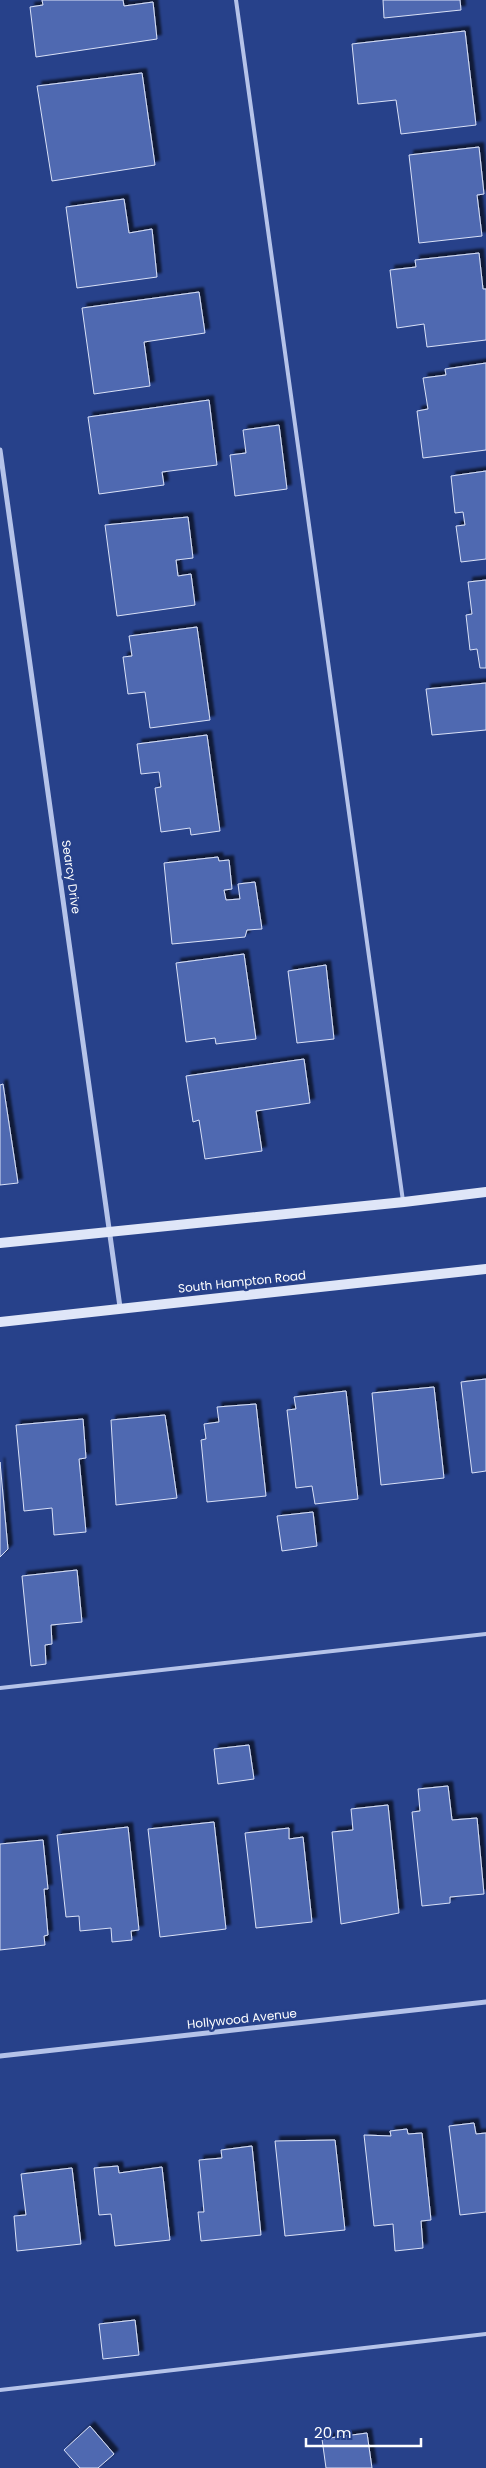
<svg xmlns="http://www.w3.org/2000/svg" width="486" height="2468" font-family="Poppins,sans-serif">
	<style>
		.building { fill: #5069b1; stroke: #d9e1f7; filter: url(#shadow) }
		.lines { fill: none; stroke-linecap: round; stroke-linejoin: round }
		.service { stroke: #b5c3e9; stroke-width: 4 }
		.minor { stroke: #b5c3e9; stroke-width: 5 }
		.secondary { stroke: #dfe6f8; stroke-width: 10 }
		.labels { text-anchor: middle; stroke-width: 5; stroke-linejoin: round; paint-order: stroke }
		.street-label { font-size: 12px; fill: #fff; stroke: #27418a }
	</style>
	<defs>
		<filter id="shadow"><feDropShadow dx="4.5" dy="-4.5" stdDeviation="1" flood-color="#0009"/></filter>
	</defs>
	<rect width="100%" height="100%" fill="#27418a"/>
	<g class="building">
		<path d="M42,0H123L124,6L153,2L157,39L36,57L30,7L43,5Z"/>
		<path d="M383,0H460L461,10L384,18Z"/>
		<path d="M465,31L476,125L401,134L396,100L358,104L352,44Z"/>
		<path d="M142,73L155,165L52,181L37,86Z"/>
		<path d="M479,147L484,194L477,195L482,236L419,243L409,155Z"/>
		<path d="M124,199L129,233L152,229L157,277L77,288L66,207Z"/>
		<path d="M479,253L483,289H486V340L427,347L424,324L397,328L390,270L416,267L415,260Z"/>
		<path d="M199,292L205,333L144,342L150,386L94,394L82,308Z"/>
		<path d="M486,363V450L423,458L417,411L428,409L423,378L446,375L445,369Z"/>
		<path d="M209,400L217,465L162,472L164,485L99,494L88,417Z"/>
		<path d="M279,425L287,489L235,496L230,455L246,453L243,430Z"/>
		<path d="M486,471V559L461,562L456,526L465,525L463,512L455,513L451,476Z"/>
		<path d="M188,517L193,558L176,560L178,576L191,574L195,605L117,616L105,525Z"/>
		<path d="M486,580V668H480L477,649L470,650L466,615L472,614L468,582Z"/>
		<path d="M197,627L210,720L150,728L145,692L128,694L123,657L132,656L129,636Z"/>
		<path d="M486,683V730L432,735L426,689Z"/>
		<path d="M207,735L220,831L191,835L190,828L161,832L155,788L161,787L159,772L141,774L137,744Z"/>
		<path d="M218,857L219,861L229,860L232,889L224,890L226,900L240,899L238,884L255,882L262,929L247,930L245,937L172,944L164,863Z"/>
		<path d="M244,954L256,1039L216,1044L215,1038L186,1042L176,963Z"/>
		<path d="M326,965L334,1039L297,1043L288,971Z"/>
		<path d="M304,1059L310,1103L256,1111L262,1151L205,1159L199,1120L193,1122L186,1076Z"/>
		<path d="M3,1084L18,1183L0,1185V1085Z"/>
		<path d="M486,1379V1471L472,1473L461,1382Z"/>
		<path d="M434,1387L444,1478L381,1485L372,1393Z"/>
		<path d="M346,1391L358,1499L315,1504L312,1486L296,1488L287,1410L296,1409L294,1397Z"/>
		<path d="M256,1404L266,1496L207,1502L201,1440L206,1439L204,1424L219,1422L217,1407Z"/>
		<path d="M165,1415L177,1498L116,1505L111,1420Z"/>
		<path d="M83,1419L86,1458L79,1459L86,1532L54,1535L52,1508L24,1511L16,1425Z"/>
		<path d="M0,1462L8,1549L0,1557Z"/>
		<path d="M313,1512L317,1546L282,1551L277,1516Z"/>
		<path d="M77,1570L82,1622L51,1625L52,1644L45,1645L46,1664L31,1666L22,1576Z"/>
		<path d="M249,1745L254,1779L218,1784L214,1749Z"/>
		<path d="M448,1786L452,1820L477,1818L484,1894L450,1897V1903L422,1906L412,1812L420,1811L418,1789Z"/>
		<path d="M388,1805L399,1913L341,1924L332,1832L353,1830L351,1809Z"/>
		<path d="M214,1822L226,1929L160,1937L148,1829Z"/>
		<path d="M128,1827L139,1930L131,1931L132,1940L112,1942L111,1928L80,1931L79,1916L66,1917L57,1835Z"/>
		<path d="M289,1828V1839L303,1837L312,1922L256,1928L245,1833Z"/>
		<path d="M43,1840L48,1889H44L48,1935L44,1936L45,1945L0,1950V1844Z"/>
		<path d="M474,2123L476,2134L486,2133V2212L460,2215L449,2126Z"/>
		<path d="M407,2129L408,2134L422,2133L431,2220L421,2221L423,2248L395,2251L393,2224L374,2226L364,2135L391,2136L390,2131Z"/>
		<path d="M335,2140L345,2230L285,2236L275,2141Z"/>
		<path d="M252,2146L261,2235L201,2241L198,2212H204L199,2160L222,2158L221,2150Z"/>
		<path d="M118,2166L119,2173L162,2167L170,2240L115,2246L111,2214L99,2215L94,2168Z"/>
		<path d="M72,2168L81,2244L17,2251L14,2216L26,2215L21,2174Z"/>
		<path d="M135,2320L139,2355L103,2359L99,2324Z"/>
		<path d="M90,2426L114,2454L98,2468H80L64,2450Z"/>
		<path d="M367,2433L372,2468H326L322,2439Z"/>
	</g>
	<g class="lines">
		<g class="service">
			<path d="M236,0L403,1201"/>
			<path d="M0,1688L486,1634"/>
			<path d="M0,2390L486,2334"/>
		</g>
		<g class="minor">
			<path d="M0,450L120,1307"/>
			<path d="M0,2056L486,2002"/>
		</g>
		<g class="secondary">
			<path d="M0,1243L404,1202L486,1192"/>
			<path d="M0,1322L486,1269"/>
		</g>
	</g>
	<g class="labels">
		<g class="street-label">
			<text transform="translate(71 877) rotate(82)" y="4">Searcy Drive</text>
			<text transform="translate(242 1282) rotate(-6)" y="4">South Hampton Road</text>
			<text transform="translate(242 2019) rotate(-6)" y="4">Hollywood Avenue</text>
		</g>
	</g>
	<path d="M306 2438v8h115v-8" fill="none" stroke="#ffffff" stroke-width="2.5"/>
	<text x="314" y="2438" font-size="15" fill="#ffffff" stroke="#27418a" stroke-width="4" paint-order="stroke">20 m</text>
</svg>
